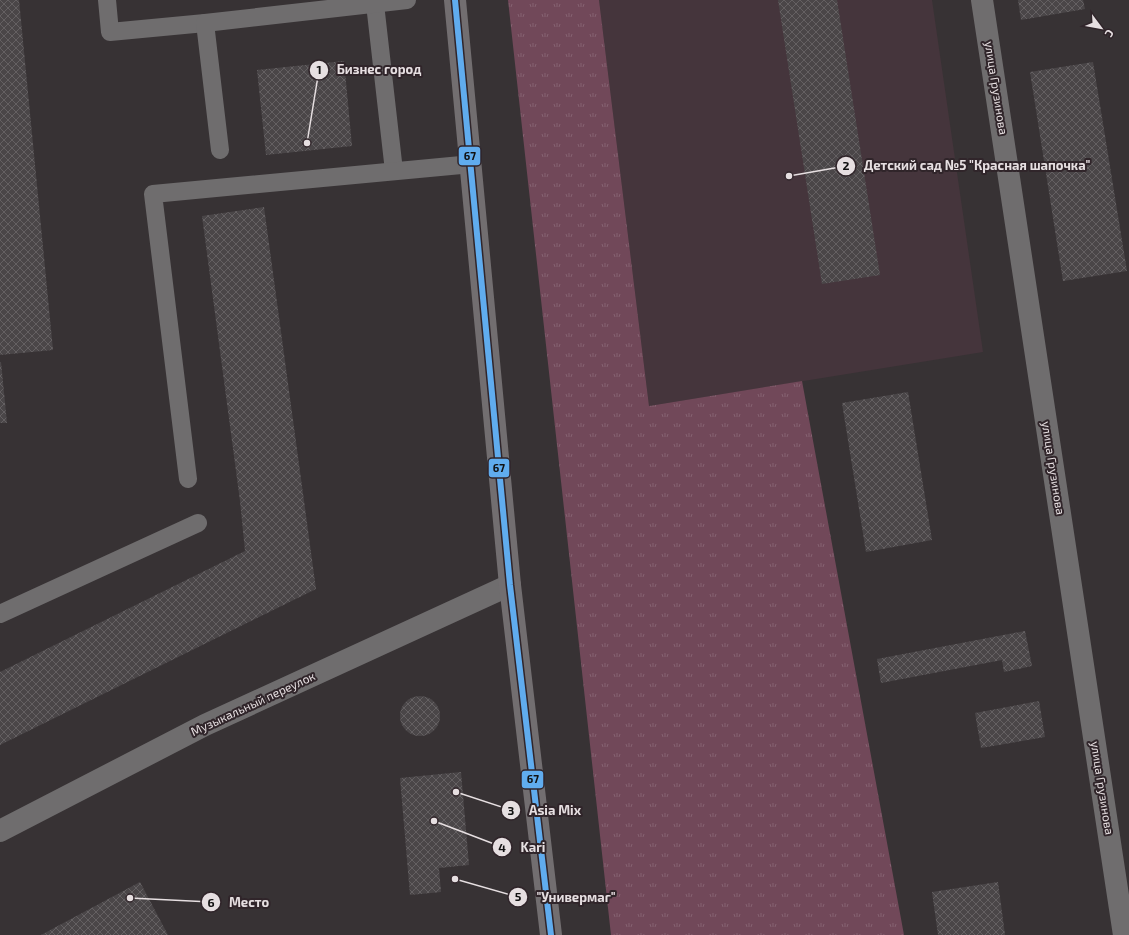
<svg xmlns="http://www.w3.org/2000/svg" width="1129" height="935" font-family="'Exo 2',sans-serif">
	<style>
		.built { fill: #45353c }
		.park { fill: url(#park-tufts) }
		.building { fill: url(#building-cross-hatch) }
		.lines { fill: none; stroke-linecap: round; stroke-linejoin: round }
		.lane { stroke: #6f6d6e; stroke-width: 18 }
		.street { stroke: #6f6d6e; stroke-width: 22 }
		.secondary { stroke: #726e70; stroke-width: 22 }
		.bus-1-casing { stroke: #30252a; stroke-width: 9 }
		.bus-1 { stroke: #60acee; stroke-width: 6 }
		.labels { text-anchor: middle; stroke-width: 4; stroke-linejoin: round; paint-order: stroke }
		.street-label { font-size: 12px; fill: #e6dfe1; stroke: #30252a }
		.leader { fill: none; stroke: #e6dfe1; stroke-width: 1.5 }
		.callout-dot { fill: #e6dfe1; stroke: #30252a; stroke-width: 1.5 }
		.mark-label { font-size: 12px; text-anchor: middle; font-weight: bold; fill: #111 }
		.callout-label { font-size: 13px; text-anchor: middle; font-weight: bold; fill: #e6dfe1; stroke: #30252a; stroke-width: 4; stroke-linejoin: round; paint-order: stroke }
		.line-badge { stroke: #30252a; stroke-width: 1.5 }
		.pale-badge-label { font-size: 11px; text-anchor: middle; font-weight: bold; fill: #111 }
	</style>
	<defs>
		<pattern id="park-tufts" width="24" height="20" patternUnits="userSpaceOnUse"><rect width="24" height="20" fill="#714859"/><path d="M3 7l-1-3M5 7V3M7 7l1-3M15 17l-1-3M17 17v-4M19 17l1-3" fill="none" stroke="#856271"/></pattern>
		<pattern id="building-cross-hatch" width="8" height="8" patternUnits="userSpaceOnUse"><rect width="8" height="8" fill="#4a4648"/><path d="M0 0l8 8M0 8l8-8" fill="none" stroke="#646062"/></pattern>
	</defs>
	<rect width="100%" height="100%" fill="#373234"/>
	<path class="built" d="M599,0H932L983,352L649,406Z"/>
	<path class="park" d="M508,0H599L649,406L802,381L904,935H611Z"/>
	<g class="building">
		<path d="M0,0H19L53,350L0,355Z"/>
		<path d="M778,0H837L880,275L822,284Z"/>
		<path d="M1018,0H1083L1085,9L1021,20Z"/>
		<path d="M344,61L352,146L266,155L257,70Z"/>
		<path d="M1093,62L1127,271L1063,281L1030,72Z"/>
		<path d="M264,207L316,589L0,745V672L245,551L240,501L202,216Z"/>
		<path d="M0,362H1L7,423H0Z"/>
		<path d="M908,392L932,540L866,552L842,403Z"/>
		<path d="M1025,631L1032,666L1004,672L1002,660L881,683L877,659Z"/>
		<circle cx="420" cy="716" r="20"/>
		<path d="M1039,701L1045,737L981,748L975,713Z"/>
		<path d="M461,772L469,865L439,868L441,892L410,895L400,778Z"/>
		<path d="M140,882L168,935H41Z"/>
		<path d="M998,882L1005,935H938L932,892Z"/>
	</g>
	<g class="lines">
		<g class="lane">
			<path d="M107,0L110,32L205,23"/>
			<path d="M375,4L394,171"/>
			<path d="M220,150L205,23L407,0"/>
			<path d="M188,479L153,194L472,164"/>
			<path d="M0,614L198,523"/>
		</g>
		<g class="street">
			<path d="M982,0L1124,935"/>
			<path d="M0,831L205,725L510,585"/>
		</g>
		<path class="secondary" d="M455,0L510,585L551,935"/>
		<defs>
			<path id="bus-1" d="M455,0L510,585L551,935"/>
		</defs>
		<use href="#bus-1" class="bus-1-casing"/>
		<use href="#bus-1" class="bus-1"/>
	</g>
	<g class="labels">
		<g class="street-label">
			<text transform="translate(996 88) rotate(81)" y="4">улица Грузинова</text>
			<text transform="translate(1053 468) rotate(81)" y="4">улица Грузинова</text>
			<text transform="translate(253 704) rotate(-25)" y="4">Музыкальный переулок</text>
			<text transform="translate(1102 788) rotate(81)" y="4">улица Грузинова</text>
		</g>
	</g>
	<path class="leader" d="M307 143L319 70M789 176L846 166M456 792L511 810M434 821L502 847M455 879L518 897M130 898L211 902"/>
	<g class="callout-dot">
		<circle cx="307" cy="143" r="4"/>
		<circle cx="789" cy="176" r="4"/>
		<circle cx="456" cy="792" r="4"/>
		<circle cx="434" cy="821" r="4"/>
		<circle cx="455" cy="879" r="4"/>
		<circle cx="130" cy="898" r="4"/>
		<circle cx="319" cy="70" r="10"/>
		<circle cx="846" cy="166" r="10"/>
		<circle cx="511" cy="810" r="10"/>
		<circle cx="502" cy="847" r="10"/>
		<circle cx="518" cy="897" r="10"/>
		<circle cx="211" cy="902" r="10"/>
	</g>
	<g class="mark-label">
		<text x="319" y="74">1</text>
		<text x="846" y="170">2</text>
		<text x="511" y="815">3</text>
		<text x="502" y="852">4</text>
		<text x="518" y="901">5</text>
		<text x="211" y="907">6</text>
	</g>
	<g class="callout-label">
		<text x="379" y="74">Бизнес город</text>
		<text x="977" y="170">Детский сад №5 "Красная шапочка"</text>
		<text x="555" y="815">Asia Mix</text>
		<text x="533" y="852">Kari</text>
		<text x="576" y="902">"Универмаг"</text>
		<text x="249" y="907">Место</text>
	</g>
	<g class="line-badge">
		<rect x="458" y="146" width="23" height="20" rx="4" fill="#60acee"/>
		<rect x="488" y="458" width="22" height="20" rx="4" fill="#60acee"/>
		<rect x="521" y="770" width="23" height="19" rx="4" fill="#60acee"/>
	</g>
	<g class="pale-badge-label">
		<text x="470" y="160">67</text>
		<text x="499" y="472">67</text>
		<text x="533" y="783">67</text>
	</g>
	<g transform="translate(1101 28) rotate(122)" stroke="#30252a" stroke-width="3" paint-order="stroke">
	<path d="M0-3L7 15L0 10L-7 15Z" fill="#e6dfe1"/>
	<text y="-6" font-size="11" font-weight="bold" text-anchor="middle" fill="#e6dfe1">С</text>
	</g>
</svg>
